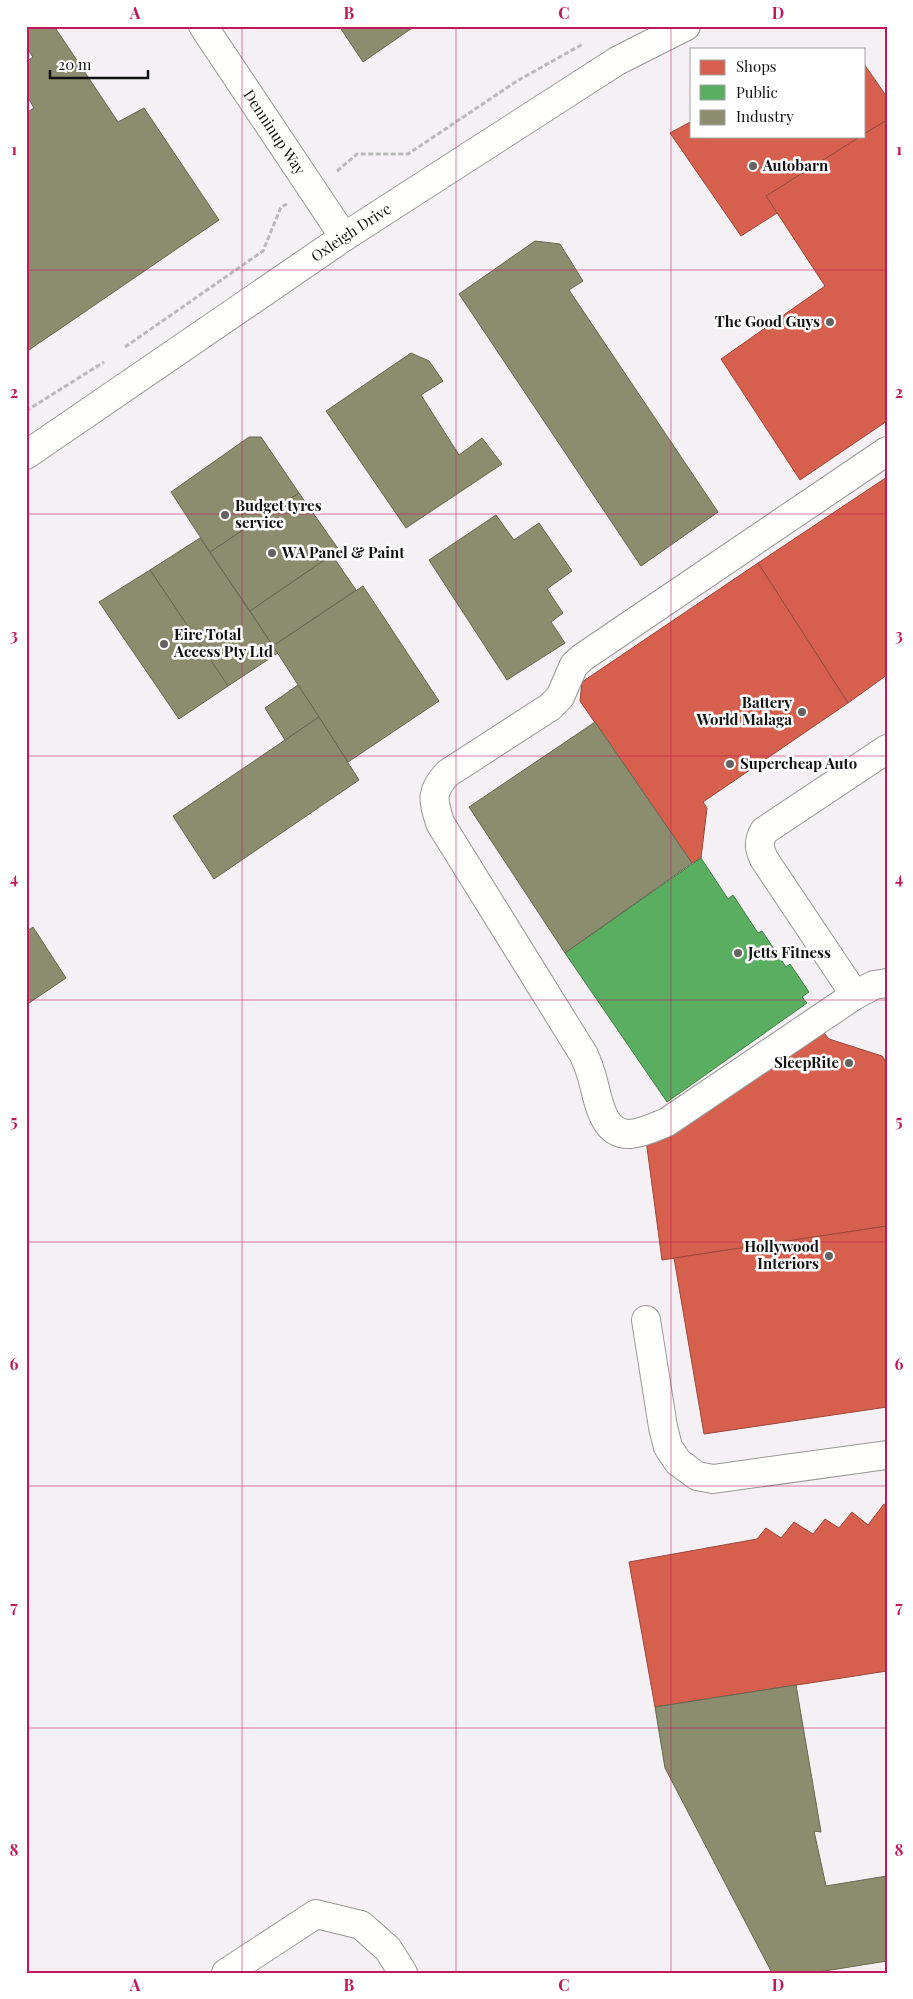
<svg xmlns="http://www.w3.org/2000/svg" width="913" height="1999" font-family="'Playfair Display',serif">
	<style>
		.industrial { fill: #f5f0f3; fill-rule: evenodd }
		.shops { fill: #d6604d; stroke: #9b483b }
		.public { fill: #5aae61; stroke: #447f49 }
		.industry { fill: #8c8c6e; stroke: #676752 }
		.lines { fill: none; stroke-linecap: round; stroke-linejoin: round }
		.minor-casing { stroke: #979795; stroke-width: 30 }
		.path { stroke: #b9b9b8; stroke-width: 3; stroke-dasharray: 5 2.5; stroke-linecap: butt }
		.minor { stroke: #fffffe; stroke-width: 28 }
		.grid { fill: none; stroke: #c2185b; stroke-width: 1; stroke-opacity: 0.55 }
		.poi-dot { fill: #646362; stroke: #fff; stroke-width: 2 }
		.labels { text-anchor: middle; stroke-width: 5; stroke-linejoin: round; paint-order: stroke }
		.street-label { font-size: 15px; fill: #111; stroke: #fff }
		.poi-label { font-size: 15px; font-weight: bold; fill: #111; stroke: #fff; text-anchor: start }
		.neatline { fill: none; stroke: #c2185b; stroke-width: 2 }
		.grid-label { font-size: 16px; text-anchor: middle; font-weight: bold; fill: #c2185b }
	</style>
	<rect width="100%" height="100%" fill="#fdfcf7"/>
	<path class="industrial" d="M26,26H887V1973H26ZM692,49H864V136H692Z"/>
	<g class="shops">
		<path d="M864,64L887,97V120L864,134Z"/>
		<path d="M887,120V421L800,480L721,359L825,286L766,196L861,136H864V134Z"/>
		<path d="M692,121V136H861L766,196L777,213L741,236L670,133Z"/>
		<path d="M887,477V675L848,703L758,563Z"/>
		<path d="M758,563L848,703L703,802L707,808L701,858L692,863L580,701L582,682Z"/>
		<path d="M820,1028L829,1039L882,1056L887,1063V1226L662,1260L646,1140Z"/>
		<path d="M887,1226V1407L704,1434L674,1258Z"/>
		<path d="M884,1504L887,1506V1671L655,1707L629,1562L757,1539L766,1528L781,1538L794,1522L813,1534L825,1519L839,1528L852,1512L868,1525Z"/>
	</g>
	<path class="public" d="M701,858L728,899L733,895L758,933L762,931L786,967L790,964L809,992L802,997L807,1003L667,1102L565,953Z"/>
	<g class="industry">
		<path d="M26,26H54L118,122L144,108L219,220L26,352V113L34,108L26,94V62L33,57L26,47Z"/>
		<path d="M339,26H415L363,62Z"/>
		<path d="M535,241L560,244L583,281L569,290L718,512L641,566L459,294Z"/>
		<path d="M411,353L429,361L443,381L421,395L459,455L482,438L502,464L406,528L326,411Z"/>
		<path d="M249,437H261L299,493L210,552L171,492Z"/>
		<path d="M299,493L339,550L250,611L210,552Z"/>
		<path d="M496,515L514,540L539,523L572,571L547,589L563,613L551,622L565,643L507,680L429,560Z"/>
		<path d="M200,538L278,653L228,686L150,570Z"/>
		<path d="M332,555L356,590L273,646L250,611Z"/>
		<path d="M150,570L228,686L179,719L99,602Z"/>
		<path d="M363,586L439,701L348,762L273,646Z"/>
		<path d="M298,685L319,717L285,740L265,708Z"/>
		<path d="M319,717L359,780L214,879L173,816Z"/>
		<path d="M595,722L692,863L565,953L469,807Z"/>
		<path d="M33,927L66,978L26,1005V932Z"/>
		<path d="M796,1685L821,1832L814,1831L826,1886L887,1876V1961L812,1973H772L665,1768L655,1707Z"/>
	</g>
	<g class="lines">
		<defs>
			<g id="minor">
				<path id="s1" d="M203,26L344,237"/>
				<path d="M887,451L583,657L574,665L560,697L550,707L448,773C430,792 433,799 440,823L584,1055C587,1062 590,1070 592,1077C598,1097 601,1135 630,1134C643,1133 655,1127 667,1122L855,995L874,985L887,983"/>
				<path id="s2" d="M26,455L344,237L617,61L686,26"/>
				<path d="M855,995L764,859C759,848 758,842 764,831L887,749"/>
				<path d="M646,1320L663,1427L668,1447L678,1462L697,1476L713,1479L887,1455"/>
				<path d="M226,1973L316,1914L361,1925L388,1949L403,1973"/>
			</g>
		</defs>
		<use href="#minor" class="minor-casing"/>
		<g class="path">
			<path d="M337,171L357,154H408L517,81L583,44"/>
			<path d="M125,347L263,251L281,207L287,204"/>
			<path d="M26,411L104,362"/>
		</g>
		<use href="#minor" class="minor"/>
	</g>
	<path class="grid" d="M242,26V1973M456,26V1973M671,26V1973M26,270H887M26,514H887M26,756H887M26,1000H887M26,1242H887M26,1486H887M26,1728H887"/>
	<g class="poi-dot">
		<circle cx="753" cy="166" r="5"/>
		<circle cx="830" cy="322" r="5"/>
		<circle cx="225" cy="515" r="5"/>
		<circle cx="272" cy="553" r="5"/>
		<circle cx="164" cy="644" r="5"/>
		<circle cx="802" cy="712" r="5"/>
		<circle cx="730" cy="764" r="5"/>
		<circle cx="738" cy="953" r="5"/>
		<circle cx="849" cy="1063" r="5"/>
		<circle cx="829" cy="1256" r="5"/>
	</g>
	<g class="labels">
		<g class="street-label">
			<text dy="5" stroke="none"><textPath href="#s1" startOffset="128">Denninup Way</textPath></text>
			<text dy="5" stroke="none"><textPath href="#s2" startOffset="394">Oxleigh Drive</textPath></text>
		</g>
		<g class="poi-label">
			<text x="763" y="171">Autobarn</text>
			<text x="820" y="327" text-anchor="end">The Good Guys</text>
			<text x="235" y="511">Budget tyres<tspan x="235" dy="17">service</tspan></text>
			<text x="282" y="558">WA Panel &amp; Paint</text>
			<text x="174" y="640">Eire Total<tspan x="174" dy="17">Access Pty Ltd</tspan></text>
			<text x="792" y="708" text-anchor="end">Battery<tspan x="792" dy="17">World Malaga</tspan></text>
			<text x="740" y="769">Supercheap Auto</text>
			<text x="748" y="958">Jetts Fitness</text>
			<text x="839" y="1068" text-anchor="end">SleepRite</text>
			<text x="819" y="1252" text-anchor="end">Hollywood<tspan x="819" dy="17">Interiors</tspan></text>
		</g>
	</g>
	<rect width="913" height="1999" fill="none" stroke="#ffffff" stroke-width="55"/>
	<rect x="690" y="48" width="175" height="90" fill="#ffffff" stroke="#a0a0a0"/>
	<rect x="700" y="60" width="25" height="15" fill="#d6604d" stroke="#a0a0a0"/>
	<text x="736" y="72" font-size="15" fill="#111111">Shops</text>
	<rect x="700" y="85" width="25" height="15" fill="#5aae61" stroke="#a0a0a0"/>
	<text x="736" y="98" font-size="15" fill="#111111">Public</text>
	<rect x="700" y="110" width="25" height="15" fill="#8c8c6e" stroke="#a0a0a0"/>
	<text x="736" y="122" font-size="15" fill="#111111">Industry</text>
	<path d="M50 70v8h98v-8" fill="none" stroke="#111111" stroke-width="2.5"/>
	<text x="58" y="70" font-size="15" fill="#111111" stroke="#ffffff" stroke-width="4" paint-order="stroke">20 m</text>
	<rect x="28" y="28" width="858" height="1944" class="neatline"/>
	<g class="grid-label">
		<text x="135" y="19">A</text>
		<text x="349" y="19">B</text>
		<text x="564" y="19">C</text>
		<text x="778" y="19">D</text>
		<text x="14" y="155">1</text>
		<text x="899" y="155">1</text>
		<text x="14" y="398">2</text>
		<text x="899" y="398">2</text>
		<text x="14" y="641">3</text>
		<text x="899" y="641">3</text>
		<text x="14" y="884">4</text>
		<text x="899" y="884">4</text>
		<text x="14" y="1127">5</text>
		<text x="899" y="1127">5</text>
		<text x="14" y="1370">6</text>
		<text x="899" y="1370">6</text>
		<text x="14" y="1613">7</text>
		<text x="899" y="1613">7</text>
		<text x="14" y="1856">8</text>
		<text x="899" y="1856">8</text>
		<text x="135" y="1991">A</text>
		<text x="349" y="1991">B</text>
		<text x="564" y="1991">C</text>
		<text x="778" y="1991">D</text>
	</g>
</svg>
